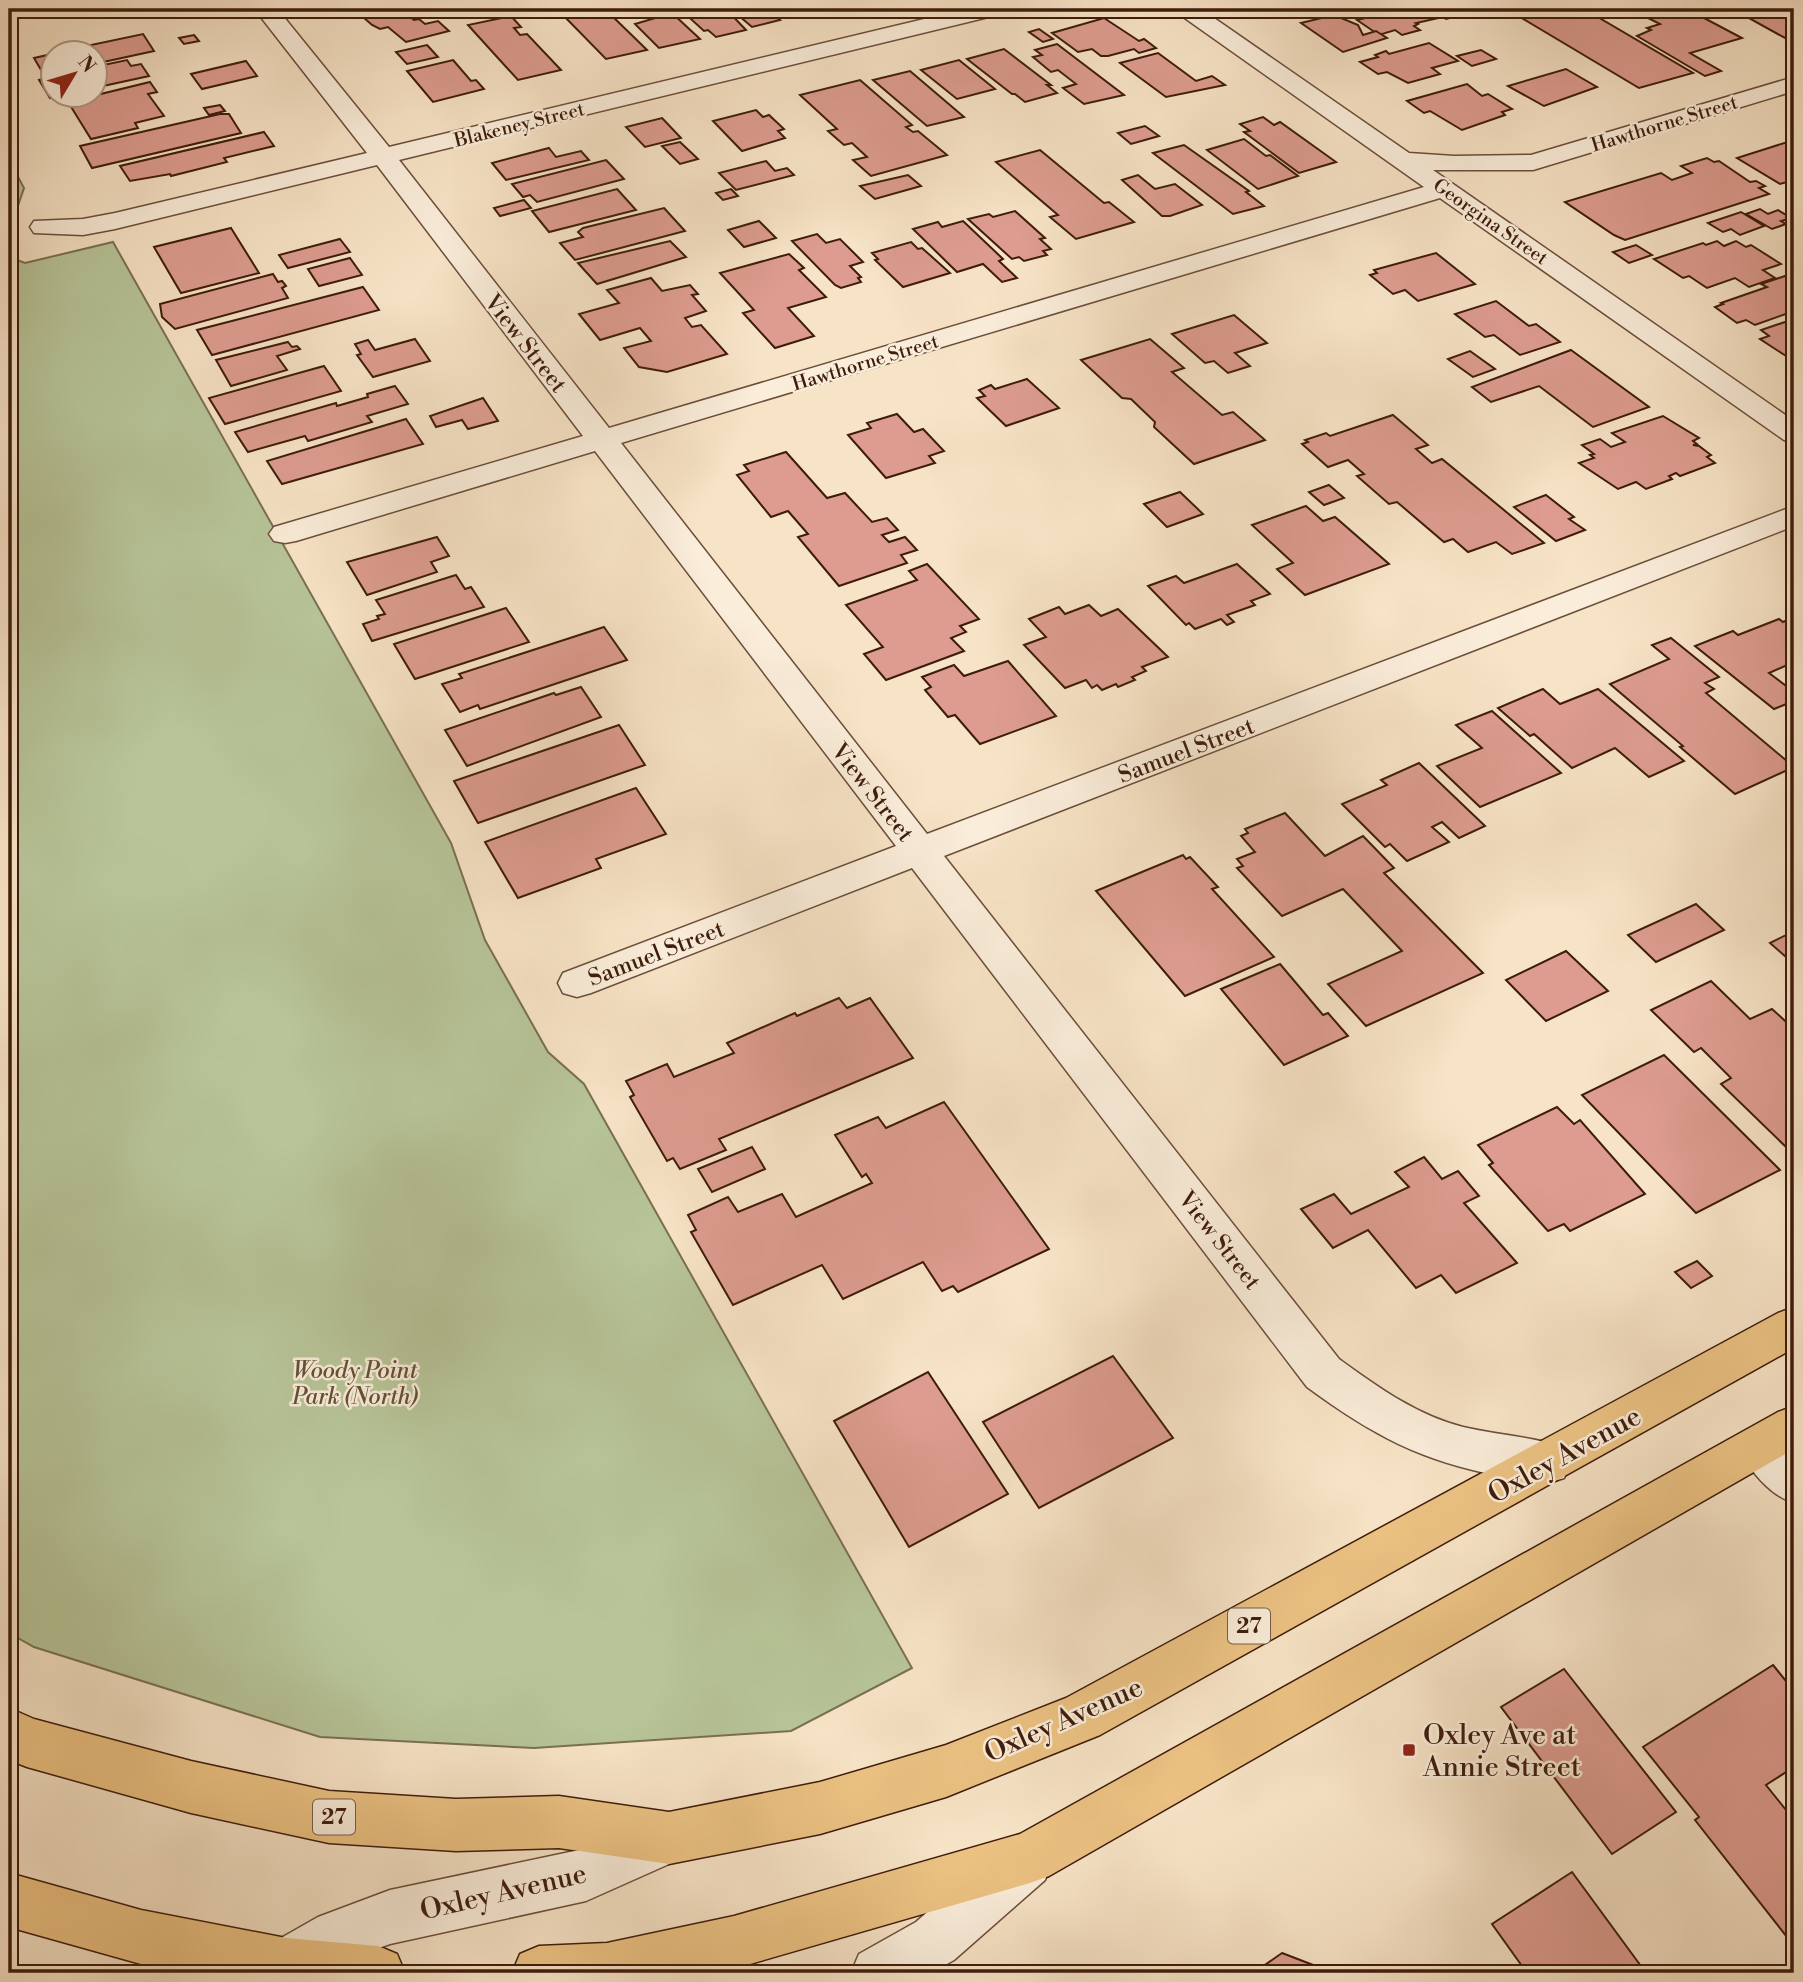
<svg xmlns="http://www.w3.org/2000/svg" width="1803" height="1982" font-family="'Libre Bodoni',serif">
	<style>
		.green { fill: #b7c599; stroke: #7a7052; stroke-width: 2 }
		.building { fill: #dd9c8f; stroke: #3e1c0c; stroke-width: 2 }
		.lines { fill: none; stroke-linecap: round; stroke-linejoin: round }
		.minor-casing { stroke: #6c4e3a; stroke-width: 3 }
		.major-casing { stroke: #3e1c0c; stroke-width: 3 }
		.minor { fill: #faedda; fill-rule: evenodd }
		.major { fill: #ecc283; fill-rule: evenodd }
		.poi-dot { fill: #8f2418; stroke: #faedda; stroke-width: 2.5 }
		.labels { text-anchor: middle; stroke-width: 5; stroke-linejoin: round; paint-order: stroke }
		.far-street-label { font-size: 19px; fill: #3e1c0c; stroke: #faedda }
		.shield { fill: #faedda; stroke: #765b4a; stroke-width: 2 }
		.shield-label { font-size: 21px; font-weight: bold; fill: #3e1c0c }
		.street-label { font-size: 23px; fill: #3e1c0c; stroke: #faedda }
		.park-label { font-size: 23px; font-style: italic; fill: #624f36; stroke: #faedda }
		.near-street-label { font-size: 28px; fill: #3e1c0c; stroke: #faedda }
		.near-poi-label { font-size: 28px; fill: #3e1c0c; stroke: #faedda; text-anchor: start }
	</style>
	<rect width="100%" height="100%" fill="#f7e3c6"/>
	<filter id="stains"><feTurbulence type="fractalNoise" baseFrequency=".00286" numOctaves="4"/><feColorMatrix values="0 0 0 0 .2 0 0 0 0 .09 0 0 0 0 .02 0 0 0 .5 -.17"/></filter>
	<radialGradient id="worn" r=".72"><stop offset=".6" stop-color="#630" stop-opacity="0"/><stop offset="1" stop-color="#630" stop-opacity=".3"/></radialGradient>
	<g class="green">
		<path d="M9,160L24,188L9,232Z"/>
		<path d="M113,242L451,843L485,940L548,1052L584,1084L912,1668L791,1731L534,1748L320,1737L34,1647L9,1633V257L25,263Z"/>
	</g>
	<g class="building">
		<path d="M359,9H408L413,14L408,15L414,20L419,19L425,24L438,21L449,31L406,42L388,27L380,29L372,25L355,10Z"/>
		<path d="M557,9H605L647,50L606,59Z"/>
		<path d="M680,9H726L746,30L716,37L708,30L704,31Z"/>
		<path d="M767,9L780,20L752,27L738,15Z"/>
		<path d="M791,9H826L798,15Z"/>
		<path d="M1356,9H1474L1477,11L1446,19L1443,17L1416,23L1418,24L1414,26L1420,30L1402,35L1395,30L1379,35L1357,20L1369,17Z"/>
		<path d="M1533,9H1584L1693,73L1639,88L1515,14Z"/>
		<path d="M1687,9L1742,38L1690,53L1721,71L1705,76L1637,36L1651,30L1647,28L1660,24L1650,19Z"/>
		<path d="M1745,9H1794V36L1785,38L1736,11Z"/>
		<path d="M672,13L700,39L659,48L635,24Z"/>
		<path d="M1334,15L1358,25L1363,35L1376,31L1387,38L1343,52L1301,23Z"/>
		<path d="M511,16L521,27L514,28L520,35L527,34L561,70L518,80L468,25Z"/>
		<path d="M1104,18L1139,41L1144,39L1156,48L1139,53L1134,49L1108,56H1101L1092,49L1078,52L1052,33Z"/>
		<path d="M1039,29L1053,39L1043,42L1029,32Z"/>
		<path d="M143,34L154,51L94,64V52H58Z"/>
		<path d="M194,35L199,41L184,44L179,38Z"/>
		<path d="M1429,43L1458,61L1432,68L1440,74L1408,83L1387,72L1378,74L1360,62L1378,57L1375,55L1386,51L1389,54Z"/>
		<path d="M1057,44L1124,95L1084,104L1063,88L1076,84L1058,70L1051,72L1033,57L1042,55L1035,50Z"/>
		<path d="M427,45L438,57L407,64L396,52Z"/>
		<path d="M1004,49L1051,85H1047L1057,93L1025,102L1015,94H1012L967,59Z"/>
		<path d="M1481,50L1496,59L1472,66L1457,56Z"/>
		<path d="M1158,53L1196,81L1212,76L1225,85L1166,97L1120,63Z"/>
		<path d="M52,54V73L44,75L34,58Z"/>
		<path d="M127,60L131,66L141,64L149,76L94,88V67Z"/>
		<path d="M453,60L471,81L476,80L484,89L433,102L407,71Z"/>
		<path d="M959,60L995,89L957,99L921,70Z"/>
		<path d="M246,61L257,76L202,89L191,74Z"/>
		<path d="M1566,69L1597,87L1544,106L1508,86Z"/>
		<path d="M910,71L964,117L927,126L873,80Z"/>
		<path d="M52,77V94H67L50,98L39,80Z"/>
		<path d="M860,80L912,125L906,127L913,132L918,131L947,155L871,176L853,160L867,157L852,143L844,145L828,131L837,129L800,95Z"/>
		<path d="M150,82L157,92L148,94L164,116L135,123L138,128L91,139L68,102Z"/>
		<path d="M1467,84L1482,96L1488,94L1512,109L1502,112L1505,115L1462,130L1430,111L1424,113L1407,101Z"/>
		<path d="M220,105L225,111L209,115L204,108Z"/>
		<path d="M756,110L763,117L769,115L784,129L778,131L785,138L742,151L713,121Z"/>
		<path d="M220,114H229L241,133L92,168L80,146Z"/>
		<path d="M1263,117L1274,125L1280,122L1336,162L1299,173L1244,132L1250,131L1240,124Z"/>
		<path d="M662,118L681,138L645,147L626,127Z"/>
		<path d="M1145,126L1159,136L1131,144L1118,133Z"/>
		<path d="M264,132L274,146L224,158L227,162L171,176L170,174L130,181L120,166Z"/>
		<path d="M1244,139L1266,156L1270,155L1298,176L1258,189L1207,150Z"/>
		<path d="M1794,140V180L1780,184L1737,158Z"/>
		<path d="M680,142L698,159L680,164L662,146Z"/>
		<path d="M1184,145L1249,191L1246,192L1264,206L1233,214L1153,153Z"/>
		<path d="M549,148L556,157L581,151L589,160L506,180L492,163Z"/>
		<path d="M1040,150L1104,203L1109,202L1134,222L1076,239L1050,217L1058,215L996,162Z"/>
		<path d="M1707,158L1714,162L1719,161L1750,182L1756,181L1765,186L1759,188L1769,194L1625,240L1614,235L1565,202L1661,173L1672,180L1692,173L1681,166Z"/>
		<path d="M606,160L624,179L537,202L530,195L523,197L512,184Z"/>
		<path d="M766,161L775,171L787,168L794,175L736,190L719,173Z"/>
		<path d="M908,175L921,186L875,199L860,186Z"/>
		<path d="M1138,175L1155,189L1175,184L1202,205L1170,216H1162L1122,180Z"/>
		<path d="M617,189L636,210L549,232L532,211Z"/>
		<path d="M731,189L738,196L723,200L716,193Z"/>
		<path d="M524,200L531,208L500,216L494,208Z"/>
		<path d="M664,208L685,231L575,260L560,243L583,237L578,232L583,228Z"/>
		<path d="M1760,209L1768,214L1778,210L1791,218L1781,221L1786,224L1772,229L1746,214Z"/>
		<path d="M1015,211L1045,238L1040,239L1051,249L1043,251L1047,255L1024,261L1019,257L1012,259L968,219L989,214L993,217Z"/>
		<path d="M1741,212L1764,226L1740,235L1731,229L1723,232L1708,223Z"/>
		<path d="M759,221L776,238L744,247L728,230Z"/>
		<path d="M963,221L1003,259L999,261L1017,278L1002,282L983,264L957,272L913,229L938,222L942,227Z"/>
		<path d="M231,228L259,273L181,293L154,247Z"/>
		<path d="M817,234L826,243L840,239L863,262L850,266L861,277L858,278L861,282L841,288L835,285L792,241Z"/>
		<path d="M340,239L350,252L288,268L279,255Z"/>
		<path d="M670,241L686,257L597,284L578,263Z"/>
		<path d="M1717,241L1724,246L1736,241L1746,247L1751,245L1781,264L1763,270L1775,278L1749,287L1735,278L1707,288L1689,276L1683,278L1654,259L1703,243L1706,245Z"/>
		<path d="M911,242L918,249L922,248L950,273L903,287L875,260L878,259L872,253Z"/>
		<path d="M1636,245L1652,255L1629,263L1613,252Z"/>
		<path d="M1436,253L1475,284L1418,301L1405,290L1393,294L1370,275L1377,273L1374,270Z"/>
		<path d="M789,254L804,268L799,270L826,297L788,308L814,336L775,348L743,313L754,310L720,273Z"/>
		<path d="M350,258L362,275L319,286L308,269Z"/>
		<path d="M1794,273V311L1755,325L1746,320L1737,323L1715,307L1723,304L1721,303L1767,287L1761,284Z"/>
		<path d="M273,274L278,282L282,281L286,286L282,288L288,298L175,329L162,317L160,304Z"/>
		<path d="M651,278L662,291L690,285L698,294L692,295L706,311L685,318L692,327L701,325L727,354L667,372L639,367L624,348L651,341L640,328L600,340L579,314L619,303L607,290Z"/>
		<path d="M363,287L379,310L212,355L197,330Z"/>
		<path d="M1496,301L1529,326L1536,324L1560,342L1520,355L1494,335L1485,337L1455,314Z"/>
		<path d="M1234,315L1267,343L1235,353L1250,366L1228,373L1214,361L1205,363L1172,334Z"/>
		<path d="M1794,319V353L1786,356L1760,339L1769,336L1761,330Z"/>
		<path d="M415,339L430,361L373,377L357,355L361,354L355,344L368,340L375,350Z"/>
		<path d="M1150,339L1184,368L1172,372L1222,415L1233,412L1265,440L1194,464L1154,427L1155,422L1131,399L1122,398L1081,360Z"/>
		<path d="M288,342L292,347L297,346L300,349L277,356L287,370L231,386L216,360Z"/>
		<path d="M1571,350L1649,407L1593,427L1539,386L1491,402L1472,387Z"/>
		<path d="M1470,351L1495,369L1473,377L1448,359Z"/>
		<path d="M324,366L341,391L225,424L209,398Z"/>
		<path d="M1027,379L1059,408L1006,426L977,398L985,396L979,390L991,385L995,389Z"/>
		<path d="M395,386L408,404L367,416L372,422L308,441L305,436L248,452L235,432L336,403L337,406L368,397L367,394Z"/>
		<path d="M483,398L498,421L468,429L462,420L436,427L430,416Z"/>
		<path d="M897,414L914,432L923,429L944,451L929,456L935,463L886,478L848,435L871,428L867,423Z"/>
		<path d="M1393,415L1428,445L1416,449L1432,463L1442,459L1544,543L1512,554L1496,542L1468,552L1453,539L1444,542L1397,502L1389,504L1357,476L1364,474L1348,460L1328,467L1302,444L1308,442L1305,440L1326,433L1330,436Z"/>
		<path d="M1663,416L1699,438L1693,441L1697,444L1693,445L1699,446L1711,455L1707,457L1715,463L1680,476L1676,473L1669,476L1672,479L1646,489L1636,482L1618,489L1579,463L1594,458L1590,455L1594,454L1582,445L1600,439L1611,447L1625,442L1612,433Z"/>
		<path d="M406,419L423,444L282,484L267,461Z"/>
		<path d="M786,452L827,498L845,493L872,522L887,518L898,530L882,535L889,542L905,537L917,550L901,555L907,563L839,586L798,537L808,534L788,511L771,517L737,475L749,471L744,465Z"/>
		<path d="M1329,485L1344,498L1324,505L1309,492Z"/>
		<path d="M1180,492L1203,514L1167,527L1144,504Z"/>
		<path d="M1546,495L1574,517L1569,519L1585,530L1556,541L1514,507Z"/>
		<path d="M1306,506L1323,521L1335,517L1389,564L1305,595L1277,569L1293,563L1252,525Z"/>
		<path d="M437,537L449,556L431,562L437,572L367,595L347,562Z"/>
		<path d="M927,564L979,619L960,626L966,632L951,638L964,651L886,680L864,654L883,647L846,605L917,580L909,571Z"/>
		<path d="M1237,564L1270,594L1251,601L1255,605L1227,615L1234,622L1227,625L1221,619L1195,629L1189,623L1186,625L1148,586L1176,576L1184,583Z"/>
		<path d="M456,575L465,589L471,587L484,607L372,641L363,624L379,619L377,616L385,614L376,600Z"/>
		<path d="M1089,605L1101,616L1118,609L1168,657L1142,667L1146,671L1132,677L1135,680L1118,687L1116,684L1102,690L1097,685L1092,688L1086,680L1065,688L1024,645L1046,637L1029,619L1059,607L1065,614Z"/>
		<path d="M506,608L529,642L415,679L394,644Z"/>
		<path d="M1794,617V662L1769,673L1794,692V701L1774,709L1695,646L1733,631L1738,635L1779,619L1783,622Z"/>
		<path d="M604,627L627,660L480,709L478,705L460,712L442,684L462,678L459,674Z"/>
		<path d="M1671,638L1719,677L1705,683L1714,689L1706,693L1794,767L1735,794L1680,747L1683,746L1610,684L1669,659L1652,645Z"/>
		<path d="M1008,661L1056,716L980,744L955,715L948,717L925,690L931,687L922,677L954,665L964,676Z"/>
		<path d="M581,687L601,717L467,766L445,730L554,693L556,695Z"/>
		<path d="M1543,689L1560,704L1598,689L1684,761L1649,777L1615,748L1572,768L1534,734L1530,736L1498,708Z"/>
		<path d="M1492,711L1561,773L1480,807L1437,766L1482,748L1456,725Z"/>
		<path d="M619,725L645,765L478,823L454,781Z"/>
		<path d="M1419,763L1485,826L1459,838L1442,822L1432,827L1449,842L1407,861L1390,844L1385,847L1342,804L1387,785L1381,780Z"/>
		<path d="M636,788L666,834L596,859L601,868L518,898L485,842Z"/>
		<path d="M1285,813L1325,856L1363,836L1394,868L1384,873L1483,973L1366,1026L1328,984L1402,951L1343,889L1282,916L1237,868L1243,866L1237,859L1255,852L1241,836L1248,833L1245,829Z"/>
		<path d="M1183,855L1186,859L1190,857L1218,887L1212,889L1274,957L1185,996L1096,891Z"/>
		<path d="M1696,904L1724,930L1656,962L1628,935Z"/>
		<path d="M1794,931V964L1770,943Z"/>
		<path d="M1566,951L1608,991L1546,1021L1506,980Z"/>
		<path d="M1280,964L1323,1015L1328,1013L1348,1036L1284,1065L1221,989Z"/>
		<path d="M1711,981L1750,1019L1772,1009L1794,1029V1143L1786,1147L1721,1084L1731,1078L1701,1048L1694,1052L1651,1010Z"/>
		<path d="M839,998L847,1008L870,998L913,1058L719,1139L726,1150L680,1169L673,1158L667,1161L630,1097L634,1095L626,1081L667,1064L674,1077L734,1053L727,1043L795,1013L797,1016Z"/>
		<path d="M1664,1055L1780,1170L1696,1213L1582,1095Z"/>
		<path d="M944,1102L1049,1249L958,1292L953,1286L942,1291L923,1262L843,1299L822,1265L733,1305L691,1232L696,1230L688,1215L728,1197L738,1212L782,1194L796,1217L872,1183L866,1174L862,1177L835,1135L878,1117L886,1128Z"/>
		<path d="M1557,1107L1574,1124L1580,1120L1645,1194L1570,1231L1564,1224L1548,1231L1489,1165L1493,1163L1478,1145Z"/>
		<path d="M752,1147L765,1169L712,1192L698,1169Z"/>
		<path d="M1424,1157L1442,1179L1458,1171L1479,1196L1464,1203L1517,1263L1456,1293L1441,1275L1416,1288L1368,1230L1333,1248L1301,1209L1334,1194L1351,1214L1409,1187L1395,1172Z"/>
		<path d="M1697,1261L1712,1276L1691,1288L1675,1272Z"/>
		<path d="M1113,1356L1173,1438L1039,1508L983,1422Z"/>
		<path d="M928,1372L1008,1494L909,1547L834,1421Z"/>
		<path d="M1773,1665L1794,1691V1767L1766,1785L1794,1820V1946L1695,1820L1699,1817L1643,1747Z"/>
		<path d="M1564,1669L1676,1812L1612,1854L1501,1707Z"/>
		<path d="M1572,1872L1646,1973H1527L1492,1924Z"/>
		<path d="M1282,1953L1334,1973H1258L1259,1969Z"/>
	</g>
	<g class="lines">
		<defs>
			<g id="minor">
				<path d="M271,9L279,11L389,147L966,9H1004L1001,14L399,160L609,428L1424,187L1179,14L1176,9H1201L1409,153L1454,156L1531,155L1794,77V91L1533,170H1433L1794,421V443L1784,440L1440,198L621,443L927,834L1794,506V526L944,856L1339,1359C1378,1387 1416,1415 1463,1427C1496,1435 1532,1436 1564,1448L1571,1463L1564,1478C1543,1486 1524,1480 1501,1476C1422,1462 1371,1434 1307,1387L912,868L591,993L577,997L563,993L558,983L563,973L896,846L595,451L296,541L285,543L274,541L269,534L274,527L583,436L377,165L115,229L83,235L34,233L30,227L34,221L83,219L115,213L367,153L260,16L263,11Z"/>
				<path d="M1761,1425L1777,1431L1794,1450V1503C1769,1495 1749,1470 1738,1446L1745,1431Z"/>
				<path d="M669,1812L687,1820L695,1838L687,1856L586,1901L390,1944L351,1958L324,1973H251L259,1954L267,1946L318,1917L390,1890L584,1849Z"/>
				<path d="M1026,1835L1045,1842L1052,1861L1045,1880L954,1960L931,1973H851L859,1954L916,1922L1007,1842Z"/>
			</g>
			<g id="major">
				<path d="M1794,1307V1348L1100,1735L946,1797L820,1834L669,1864L559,1848L456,1851L329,1843L191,1813L27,1767L9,1760V1708L34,1719L191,1761L329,1791L456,1799L559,1796L669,1812L820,1782L946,1745L1066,1698L1778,1313Z"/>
				<path d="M1794,1406V1449L1049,1876L1030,1883L719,1973H512L520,1954L539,1946L607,1943L734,1916L1020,1834L1778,1412Z"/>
				<path d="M9,1873L141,1910L286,1938L378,1946L397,1954L405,1973H189L141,1964L9,1927Z"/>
			</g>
		</defs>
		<use href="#minor" class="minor-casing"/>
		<use href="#major" class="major-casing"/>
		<use href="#minor" class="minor"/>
		<use href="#major" class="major"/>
	</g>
	<rect class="poi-dot" x="1402" y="1743" width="14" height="14" rx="3.5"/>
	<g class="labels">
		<g class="far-street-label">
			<text transform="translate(1664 123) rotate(-17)" y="7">Hawthorne Street</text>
			<text transform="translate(519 124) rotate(-14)" y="7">Blakeney Street</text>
			<text transform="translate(1491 221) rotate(35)" y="7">Georgina Street</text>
			<text transform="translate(865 362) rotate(-17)" y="7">Hawthorne Street</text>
		</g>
		<g class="shield">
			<rect x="1228" y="1608.5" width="42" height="35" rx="5"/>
			<rect x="313" y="1799.5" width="42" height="35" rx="5"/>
		</g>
		<g class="shield-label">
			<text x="1249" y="1633">27</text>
			<text x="334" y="1824">27</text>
		</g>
		<g class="street-label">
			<text transform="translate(526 343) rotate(52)" y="8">View Street</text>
			<text transform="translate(1186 750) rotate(-21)" y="8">Samuel Street</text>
			<text transform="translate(873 792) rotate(52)" y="8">View Street</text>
			<text transform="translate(656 953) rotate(-21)" y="8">Samuel Street</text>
			<text transform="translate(1220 1240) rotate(52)" y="8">View Street</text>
		</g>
		<g class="park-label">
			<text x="355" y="1378">Woody Point<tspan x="355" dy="26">Park (North)</tspan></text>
		</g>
		<g class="near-street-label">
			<text transform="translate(1564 1454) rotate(-29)" y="10">Oxley Avenue</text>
			<text transform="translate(1063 1719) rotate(-24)" y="10">Oxley Avenue</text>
			<text transform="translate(503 1891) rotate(-13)" y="10">Oxley Avenue</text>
		</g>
		<g class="near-poi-label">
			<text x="1423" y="1744">Oxley Ave at<tspan x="1423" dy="32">Annie Street</tspan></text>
		</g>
	</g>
	<rect width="1803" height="1982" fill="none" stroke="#f7e3c6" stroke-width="35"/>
	<rect x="10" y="10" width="1782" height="1961" fill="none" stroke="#3e1c0c" stroke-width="3.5"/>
	<rect x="18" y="18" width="1768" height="1947" fill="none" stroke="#3e1c0c" stroke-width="2"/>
	<g transform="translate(74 74) rotate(52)"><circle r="33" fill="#faedda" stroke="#af9988" stroke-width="2"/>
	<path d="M0-5L12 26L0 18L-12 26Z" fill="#8f2418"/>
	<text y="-10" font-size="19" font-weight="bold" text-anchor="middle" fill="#3e1c0c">N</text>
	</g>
	<rect width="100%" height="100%" filter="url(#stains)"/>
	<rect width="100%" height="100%" fill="url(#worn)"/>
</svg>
